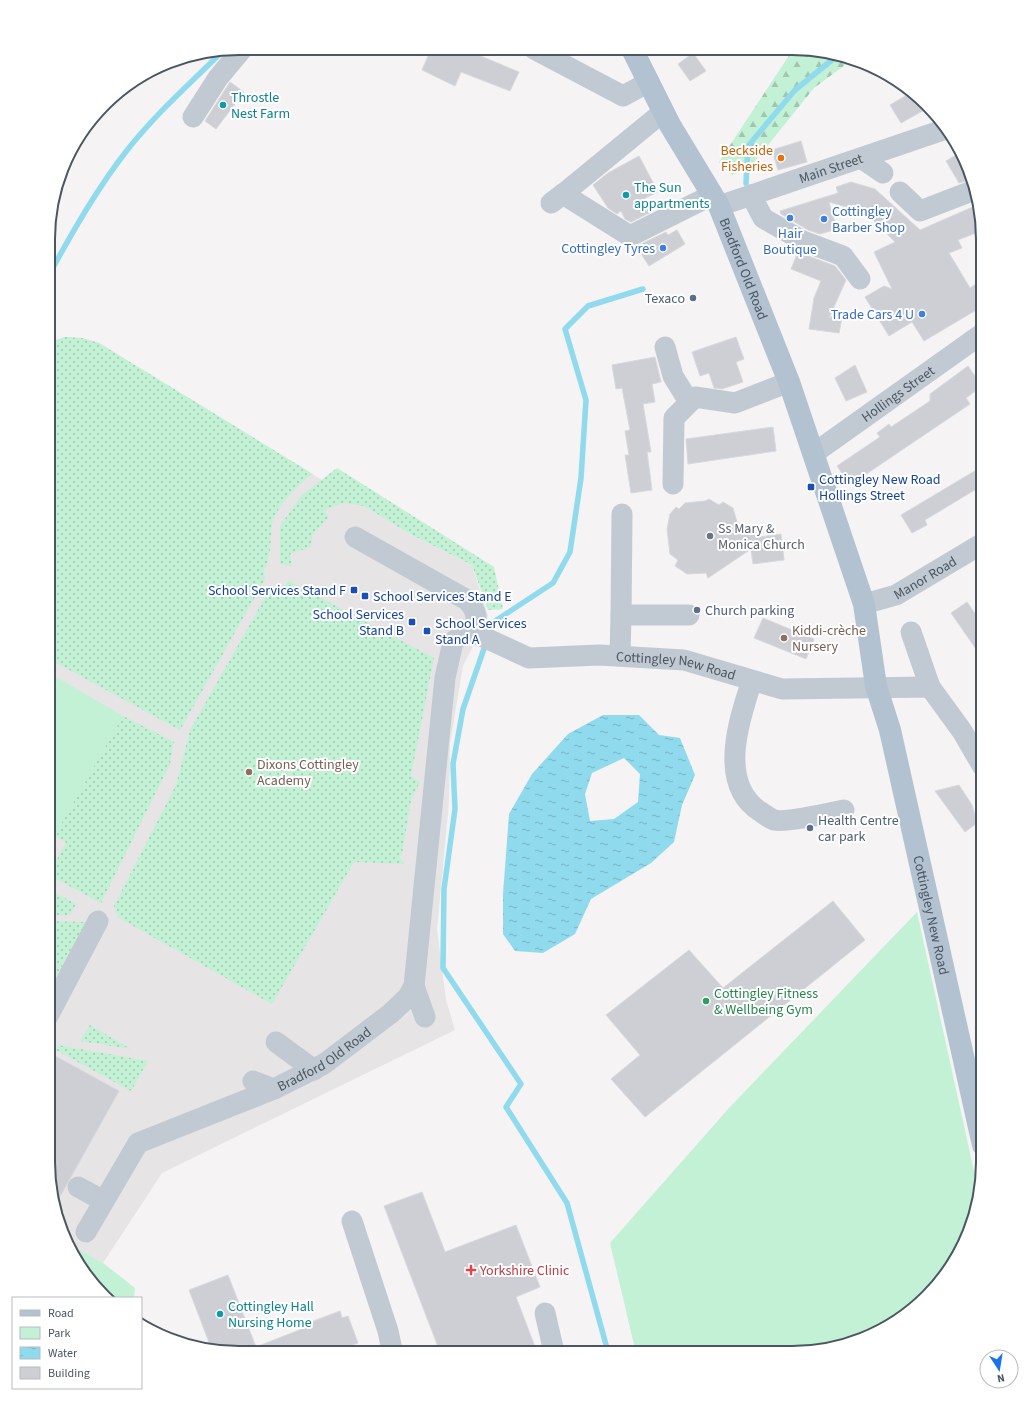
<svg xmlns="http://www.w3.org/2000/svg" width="1031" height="1401" font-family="'Source Sans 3',sans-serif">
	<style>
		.education { fill: #e6e4e5 }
		.grass { fill: url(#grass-dots) }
		.forest { fill: url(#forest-firs) }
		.green { fill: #c3f1d5 }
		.water { fill: url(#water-ripples); fill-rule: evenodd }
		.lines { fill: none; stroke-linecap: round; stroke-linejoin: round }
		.stream { stroke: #90daee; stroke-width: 5.5 }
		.building { fill: #cdcfd5; stroke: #d7d9de }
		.minor { stroke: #c1cad2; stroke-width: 21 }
		.major { stroke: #b3c2d1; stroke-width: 22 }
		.culture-dot { fill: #0f9aa8; stroke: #fff; stroke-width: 1.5 }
		.food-dot { fill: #e8710a; stroke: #fff; stroke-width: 1.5 }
		.shop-dot { fill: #3f7fe0; stroke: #fff; stroke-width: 1.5 }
		.service-dot { fill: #5c6f8a; stroke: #fff; stroke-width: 1.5 }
		.transit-dot { fill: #1a4fb4; stroke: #fff; stroke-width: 1.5 }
		.worship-dot { fill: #6b7280; stroke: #fff; stroke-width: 1.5 }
		.education-dot { fill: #8d6e63; stroke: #fff; stroke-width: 1.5 }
		.leisure-dot { fill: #2e9e5b; stroke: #fff; stroke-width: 1.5 }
		.health-dot { fill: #e0444e; stroke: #fff; stroke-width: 1.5 }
		.labels { text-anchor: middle; stroke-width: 4; stroke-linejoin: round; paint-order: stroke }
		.culture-label { font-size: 14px; fill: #0d838f; stroke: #fff; text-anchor: start }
		.food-label { font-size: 14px; fill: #c56008; stroke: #fff; text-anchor: end }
		.street-label { font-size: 14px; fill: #4a5661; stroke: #fff }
		.shop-label { font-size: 14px; fill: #366cbe; stroke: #fff; text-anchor: end }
		.service-label { font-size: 14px; fill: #4e5e75; stroke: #fff; text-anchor: start }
		.transit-label { font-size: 14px; fill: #164399; stroke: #fff; text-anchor: start }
		.worship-label { font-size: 14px; fill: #5b616d; stroke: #fff; text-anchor: start }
		.education-label { font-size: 14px; fill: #785e54; stroke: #fff; text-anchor: start }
		.leisure-label { font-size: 14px; fill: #27864d; stroke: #fff; text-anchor: start }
		.health-label { font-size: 14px; fill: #be3a42; stroke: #fff; text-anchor: start }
		.rim { fill: none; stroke: #4a5661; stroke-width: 2 }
	</style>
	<defs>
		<pattern id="grass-dots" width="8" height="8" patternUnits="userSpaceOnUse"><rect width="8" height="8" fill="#c3f1d5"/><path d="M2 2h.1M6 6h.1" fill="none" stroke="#a0c6b0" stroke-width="1.8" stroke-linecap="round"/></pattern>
		<pattern id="forest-firs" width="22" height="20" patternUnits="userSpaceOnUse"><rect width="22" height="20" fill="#c3f1d5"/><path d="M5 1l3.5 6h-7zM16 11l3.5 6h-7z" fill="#a0c6b0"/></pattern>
		<pattern id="water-ripples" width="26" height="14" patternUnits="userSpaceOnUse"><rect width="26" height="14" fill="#90daee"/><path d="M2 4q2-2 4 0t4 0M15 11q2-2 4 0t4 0" fill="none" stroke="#78b4c4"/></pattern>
	</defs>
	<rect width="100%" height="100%" fill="#f5f3f3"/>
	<path class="education" d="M65,337L82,338L99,343L410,534L472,565L488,616L463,666L450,743L449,802L437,930L446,1000L455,1030L162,1173L103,1263L67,1242L48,1162L49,342Z"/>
	<g class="grass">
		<path d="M65,337L82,338L99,343L313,474C299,483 275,508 272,524C270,539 272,557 264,570L265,579L180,730L49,659V342Z"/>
		<path d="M337,468L494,567L503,609L488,610L472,565L410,534L364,506L343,503L324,510L329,517L313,534L310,547L290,554L292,566L280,564V526L301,496Z"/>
		<path d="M289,581L434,658L411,776L420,782L411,800L402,854L399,857L405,864L354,862L272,1004L119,918L114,906L176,785L190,730L270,589L283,586Z"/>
		<path d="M123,716L174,742L170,764L101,903L49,875L66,842L54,836Z"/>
		<path d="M48,889L76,904L70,915H48Z"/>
		<path d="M48,921L86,922L57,975L48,970Z"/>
		<path d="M90,1025L131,1049L80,1041Z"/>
		<path d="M58,1045L148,1061L131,1091L56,1050Z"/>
	</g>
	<path class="forest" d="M787,50H817L853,59L814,88L752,165L732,175L719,162L790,54Z"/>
	<g class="green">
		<path d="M49,673L123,716L49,845Z"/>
		<path d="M917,912L979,1194L973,1223L951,1268L918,1305L877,1333L792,1353H636L610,1243L729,1108Z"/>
		<path d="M67,1242L103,1263L135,1288L134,1298H107L96,1288L68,1247Z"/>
	</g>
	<path class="water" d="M603,715H639L659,735L680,738L695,775L682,805L674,842L651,863L591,899L575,934L543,953L515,951L503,934V894L509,814L532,774L568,734ZM624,758L640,774L638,802L614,819L590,821L585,794L592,773Z"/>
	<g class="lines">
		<g class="stream">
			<path d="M746,183L748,146L795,90L838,55"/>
			<path d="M50,273C73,231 98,187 128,149C156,114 191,82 223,51"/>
			<path d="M489,635L492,623L553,583L570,552L581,478L586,400L565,329L588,306L643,289"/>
			<path d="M486,643L463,709L453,764L455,809L444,889L443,968L521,1084L506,1107L567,1203L608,1352"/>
		</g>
	</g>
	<g class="building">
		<path d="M431,49H464L519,72L510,91L461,72L455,86L422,70Z"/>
		<path d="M693,53L706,71L690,81L678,64Z"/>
		<path d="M230,82L244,92L216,129L205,121Z"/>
		<path d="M912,92L926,109L901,123L890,105Z"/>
		<path d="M801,141L807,162L778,170L772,150Z"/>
		<path d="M961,152L963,154L969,180L959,183L946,161Z"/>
		<path d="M639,156L658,192L645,198L653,211L631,222L625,219L621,211L617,214L608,208L593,185L608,173Z"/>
		<path d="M851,182L875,189L920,230L975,206L981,231L958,240L962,248L949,253L970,288L983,279V306L924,341L912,322L889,336L865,297L884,286L892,289L874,252L895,242L866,213L829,202L837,229L820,234L808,230L781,214L780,211L838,193L836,187Z"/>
		<path d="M677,230L685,244L649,266L640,252L642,251L639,245L666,232L668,235Z"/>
		<path d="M798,252L835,266L846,280L829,318L832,316L842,318L839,333L809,329L814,298L821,281L791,269Z"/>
		<path d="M736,337L744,359L736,362L743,382L722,389L714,388L709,373L700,376L692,352Z"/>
		<path d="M655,357L661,382L652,384L655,402L643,404L651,452H647L652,490L631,493L625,455H629L625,431L630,430L622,388L616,389L612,365Z"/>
		<path d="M855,365L867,392L846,401L835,378Z"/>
		<path d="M968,366L982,386L966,398L970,404L850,485L837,466L880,437L877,433L889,424L891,427L930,401V394Z"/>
		<path d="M773,427L776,451L688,464L686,439Z"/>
		<path d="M983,466V485L925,520L927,525L912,533L901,515Z"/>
		<path d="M709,499L719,505L723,502L733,508L737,522L760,537L781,534L784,560L753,564L751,549L708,578L706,573L687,574L675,566L678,560L670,554L667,529L670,514L676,507L679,509L685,503L705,501Z"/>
		<path d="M967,602L983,625V659L951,613Z"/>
		<path d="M763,618L814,639L806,659L754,638Z"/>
		<path d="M959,785L972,805L977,823L965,832L935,791Z"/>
		<path d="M833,901L865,940L645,1117L611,1079L640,1055L606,1015L689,950L723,988Z"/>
		<path d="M48,1052L119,1091L57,1202L48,1162Z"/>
		<path d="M422,1192L445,1252L516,1225L540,1287L516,1297L537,1352H440L384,1206Z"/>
		<path d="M228,1275L256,1347L312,1325L311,1322L340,1311L342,1318L348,1316L358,1343L352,1345L354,1352L212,1350L189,1290Z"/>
	</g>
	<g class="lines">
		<g class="minor">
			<path d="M534,49L623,96L649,82"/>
			<path d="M193,117L218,78L243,48"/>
			<path d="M861,158L883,173"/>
			<path d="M900,192L920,211L972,191"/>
			<path d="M563,194L663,112"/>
			<path d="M751,195L763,218L803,241L843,256L860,279"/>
			<path d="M551,203L563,194L630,236L712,195"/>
			<path id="s1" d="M719,206L943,130"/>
			<path d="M665,347L673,376L689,402"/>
			<path id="s2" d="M813,454L983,333"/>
			<path d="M673,484L674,418L695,397L735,403L789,382"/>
			<path d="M355,537L467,600C478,612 478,619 473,634"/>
			<path id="s3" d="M864,604L896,595L983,543"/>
			<path d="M621,615L622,514"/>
			<path d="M911,632L930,687"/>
			<path d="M620,656L621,615H689"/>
			<path d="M752,681C739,719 717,785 761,812C764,814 769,818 774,820C786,823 830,813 844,810"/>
			<path d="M414,986L425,1017"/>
			<path d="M48,1016L98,921"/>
			<path d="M276,1042L314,1070"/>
			<path id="s4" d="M253,1081L274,1089L324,1064L390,1014L408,997L414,986L445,678L453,642L462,634L479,635L529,658L599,655L684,660L782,689L930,687L962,731L983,767"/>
			<path d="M78,1187L104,1201"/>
			<path d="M352,1221L388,1331L392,1350"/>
			<path d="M86,1232L138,1143L274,1089"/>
			<path d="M545,1313L554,1352"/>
		</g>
		<path class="major" id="s5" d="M632,49L670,125L719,206L789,382L864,604L876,686L890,730L983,1145"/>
	</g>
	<g class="culture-dot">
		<circle cx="223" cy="105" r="4"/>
		<circle cx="626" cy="195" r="4"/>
		<circle cx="220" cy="1314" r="4"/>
	</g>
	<circle class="food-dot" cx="781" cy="158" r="4"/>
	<g class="shop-dot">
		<circle cx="790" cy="218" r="4"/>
		<circle cx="824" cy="219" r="4"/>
		<circle cx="663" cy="248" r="4"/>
		<circle cx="922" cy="314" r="4"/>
	</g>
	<g class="service-dot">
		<circle cx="693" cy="298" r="4"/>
		<circle cx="697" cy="610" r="4"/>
		<circle cx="810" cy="828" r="4"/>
	</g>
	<g class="transit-dot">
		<rect x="807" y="483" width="8" height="8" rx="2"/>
		<rect x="350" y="586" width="8" height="8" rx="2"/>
		<rect x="361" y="592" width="8" height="8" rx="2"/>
		<rect x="408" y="618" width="8" height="8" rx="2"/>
		<rect x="423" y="627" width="8" height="8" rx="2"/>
	</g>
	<circle class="worship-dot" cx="710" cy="536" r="4"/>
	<g class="education-dot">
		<circle cx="784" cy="638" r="4"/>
		<circle cx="249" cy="772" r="4"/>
	</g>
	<circle class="leisure-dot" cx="706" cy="1001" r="4"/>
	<path class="health-dot" d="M469 1264h4v4h4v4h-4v4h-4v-4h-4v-4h4z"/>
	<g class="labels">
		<g class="culture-label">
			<text x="231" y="102">Throstle<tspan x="231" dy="16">Nest Farm</tspan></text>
			<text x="634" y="192">The Sun<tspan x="634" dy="16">appartments</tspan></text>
			<text x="228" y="1311">Cottingley Hall<tspan x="228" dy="16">Nursing Home</tspan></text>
		</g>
		<g class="food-label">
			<text x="773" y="155">Beckside<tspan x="773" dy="16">Fisheries</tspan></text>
		</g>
		<g class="street-label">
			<text dy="5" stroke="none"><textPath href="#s1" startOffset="118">Main Street</textPath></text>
			<text dy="5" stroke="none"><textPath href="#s5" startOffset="247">Bradford Old Road</textPath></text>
			<text dy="5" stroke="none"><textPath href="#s2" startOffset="104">Hollings Street</textPath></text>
			<text dy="5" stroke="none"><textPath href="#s3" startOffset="67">Manor Road</textPath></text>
			<text dy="5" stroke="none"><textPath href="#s4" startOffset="777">Cottingley New Road</textPath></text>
			<text dy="5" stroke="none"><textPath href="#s5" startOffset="922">Cottingley New Road</textPath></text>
			<text dy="5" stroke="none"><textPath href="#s4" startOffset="81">Bradford Old Road</textPath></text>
		</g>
		<g class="shop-label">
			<text x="832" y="216" text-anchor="start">Cottingley<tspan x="832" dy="16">Barber Shop</tspan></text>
			<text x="790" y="238" text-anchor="middle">Hair<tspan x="790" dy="16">Boutique</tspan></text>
			<text x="655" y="253">Cottingley Tyres</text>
			<text x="914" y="319">Trade Cars 4 U</text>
		</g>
		<g class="service-label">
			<text x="685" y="303" text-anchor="end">Texaco</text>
			<text x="705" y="615">Church parking</text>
			<text x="818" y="825">Health Centre<tspan x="818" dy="16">car park</tspan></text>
		</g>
		<g class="transit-label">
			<text x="819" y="484">Cottingley New Road<tspan x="819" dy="16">Hollings Street</tspan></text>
			<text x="346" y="595" text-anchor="end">School Services Stand F</text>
			<text x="373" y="601">School Services Stand E</text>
			<text x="404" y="619" text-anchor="end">School Services<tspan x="404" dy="16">Stand B</tspan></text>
			<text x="435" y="628">School Services<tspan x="435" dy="16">Stand A</tspan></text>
		</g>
		<g class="worship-label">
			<text x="718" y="533">Ss Mary &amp;<tspan x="718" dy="16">Monica Church</tspan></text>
		</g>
		<g class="education-label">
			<text x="792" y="635">Kiddi-crèche<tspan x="792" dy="16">Nursery</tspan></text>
			<text x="257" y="769">Dixons Cottingley<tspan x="257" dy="16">Academy</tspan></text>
		</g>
		<g class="leisure-label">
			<text x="714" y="998">Cottingley Fitness<tspan x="714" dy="16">&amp; Wellbeing Gym</tspan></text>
		</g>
		<g class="health-label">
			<text x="480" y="1275">Yorkshire Clinic</text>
		</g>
	</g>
	<path d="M0 0H1031V1401H0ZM239 55H792A184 184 0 0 1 976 239V1162A184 184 0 0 1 792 1346H239A184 184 0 0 1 55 1162V239A184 184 0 0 1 239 55Z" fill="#fff" fill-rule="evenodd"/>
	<path class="rim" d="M239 55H792A184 184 0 0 1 976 239V1162A184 184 0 0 1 792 1346H239A184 184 0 0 1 55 1162V239A184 184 0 0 1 239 55Z"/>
	<rect x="12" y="1297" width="130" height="92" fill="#ffffff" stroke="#b7bbc0"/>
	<rect x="20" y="1310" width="20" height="6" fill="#b3c2d1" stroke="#b7bbc0"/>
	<text x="48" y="1317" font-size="12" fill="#4a5661">Road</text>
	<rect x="20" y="1327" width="20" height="12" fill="#c3f1d5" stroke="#b7bbc0"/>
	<text x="48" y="1337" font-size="12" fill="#4a5661">Park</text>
	<rect x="20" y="1347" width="20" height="12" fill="url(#water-ripples)" stroke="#b7bbc0"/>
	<text x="48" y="1357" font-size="12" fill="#4a5661">Water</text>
	<rect x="20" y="1367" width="20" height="12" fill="#cdcfd5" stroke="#b7bbc0"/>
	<text x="48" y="1377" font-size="12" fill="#4a5661">Building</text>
	<g transform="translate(999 1369) rotate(168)"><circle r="19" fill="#ffffff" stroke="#b7bbc0"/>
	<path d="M0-3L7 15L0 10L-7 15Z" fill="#1a73e8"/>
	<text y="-6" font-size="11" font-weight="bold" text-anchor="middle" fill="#4a5661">N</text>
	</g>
</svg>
